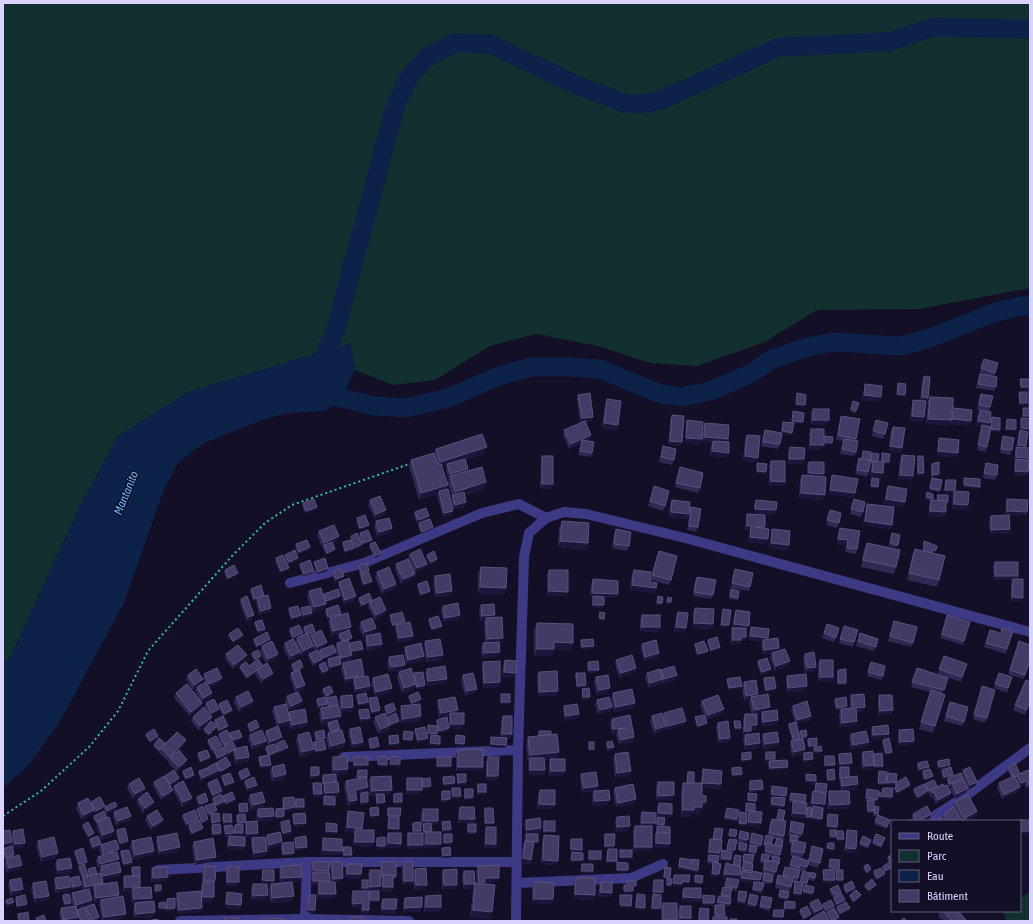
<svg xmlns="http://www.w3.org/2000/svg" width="1033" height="924" font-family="'Asap Condensed',sans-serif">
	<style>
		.green { fill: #12302f }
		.water { fill: #0c2248 }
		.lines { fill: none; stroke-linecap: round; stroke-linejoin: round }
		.river { stroke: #0c2248; stroke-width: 19 }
		.path { stroke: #2fb8b0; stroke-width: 2; stroke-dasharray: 2 3; stroke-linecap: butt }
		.minor { stroke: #3d3a85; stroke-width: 10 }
		.wall { fill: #312854; fill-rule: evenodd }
		.shaded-wall { fill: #1d163a }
		.building { fill: #433a66; stroke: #5a527e }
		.labels { text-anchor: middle; stroke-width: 3; stroke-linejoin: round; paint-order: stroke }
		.water-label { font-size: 12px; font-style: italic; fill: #62b6ff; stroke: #130f26 }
	</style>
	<rect width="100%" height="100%" fill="#130f26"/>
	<g class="green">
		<path d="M3,3H1030V288L919,309L817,310L765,342L697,366L650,363L602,347L536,334L490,346L435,380L393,385L355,370L350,344L118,436L82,502L11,656L3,665Z"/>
		<path d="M1030,891V921H1007L1003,913L1006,911H1020V899Z"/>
	</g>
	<path class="water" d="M351,343L355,370L342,397L325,411L288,413L262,420L204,443L178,463L164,489L124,603L59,723L27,767L3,788V665L11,656L82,502L118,436L188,392Z"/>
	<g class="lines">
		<g class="river">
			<path d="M315,374L335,332L396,104L410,76L427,57L455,43L491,44L572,83L624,103L641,104L661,100L779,47L888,42L933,27L1030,29"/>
			<path d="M317,392L375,406L406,408L448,398L499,376L531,367H569L600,369L658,393L681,397L710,391L750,374L772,359L807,347L834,342L901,346L930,338L993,313L1020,306H1030"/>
		</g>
		<path class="path" d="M3,816L41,791L89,747L118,711L148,651L232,556L265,523L292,505L412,463"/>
		<g class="minor">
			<path d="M290,583L364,563L482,513L519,504L546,518"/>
			<path d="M344,757L518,750"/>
			<path d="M927,821L964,797L1030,748"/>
			<path d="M158,870L307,862H517"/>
			<path d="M517,883L631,878L663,864"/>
			<path d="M180,921L305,919L409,921"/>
			<path d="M305,921L307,862"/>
			<path d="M516,921L518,750L524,557L529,533L546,518L564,512L586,514L685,538L1030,632"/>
		</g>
	</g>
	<g class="wall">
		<path d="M984,359L998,363L994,377L996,387L994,391L976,388L978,379L980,374L989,376L979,373Z"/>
		<path d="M924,376L928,398L926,403H925L923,422L910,421L912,405L913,400L920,401L922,381Z"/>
		<path d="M865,384L879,402L862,400L864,389Z"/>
		<path d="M1029,389H1030V408H1028V392Z"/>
		<path d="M1019,392L1027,403L1026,405L1019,406Z"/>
		<path d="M981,394L990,407L989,412L990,423L989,426L991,427V420L992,417L1000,430L999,432L990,431L987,447L986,452L977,450L982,426H976L978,415L980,410H981H977L979,398Z"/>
		<path d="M578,395L593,417L591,421L585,422L590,439L586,441L592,453L591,457L578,455L581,443L569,449L563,435L564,430L581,422H580L577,399Z"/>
		<path d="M930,397L953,408L971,421L970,426L951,424V422L950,425L926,424L928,401Z"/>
		<path d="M607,399L617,430L602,428L605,404Z"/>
		<path d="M853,401L859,403L855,413L850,411Z"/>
		<path d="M813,409L827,425H811V413Z"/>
		<path d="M672,415L681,446L668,445L670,420Z"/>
		<path d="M841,416L856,439L855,441L856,452L854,456L840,454L843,441L836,440L840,420Z"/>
		<path d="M687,420L701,444L685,442L686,425Z"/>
		<path d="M876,420L885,434L883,439L872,436Z"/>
		<path d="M783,422L792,435L781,434L780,444L778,449L761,446L763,435L765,430L781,433Z"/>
		<path d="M705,423L727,457L710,456L711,445L712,443L702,442L703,427Z"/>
		<path d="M893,427L902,448L901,453L889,451L891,431Z"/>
		<path d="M811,429L824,444L825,436L831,445H824L822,449L809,450V434Z"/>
		<path d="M1020,430L1026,446L1025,448L1029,463L1028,472L1027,476L1014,475L1015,462H1014L1015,452L1016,448L1018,435Z"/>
		<path d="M747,435L758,458L756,462L743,461L745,439Z"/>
		<path d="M1003,436L1012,450L1010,455L1000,453L1002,441Z"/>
		<path d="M939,438L958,453L956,457L937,456L938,443Z"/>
		<path d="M663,446L674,460L672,465L659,462Z"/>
		<path d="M790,447L804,459L803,464H788V452Z"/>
		<path d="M436,449L484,454L465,460L468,469L467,471L484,489L465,495V507L453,509L451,499L452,497L448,483L449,479H448L446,469L447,466L442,467L452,515L443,517L437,495L438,494L419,500L409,466L411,460L434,453Z"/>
		<path d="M863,451L869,461H870L872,453L878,461L881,462L882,453L889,462L888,464H884L883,473L881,478L870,476L872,463H871L867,477L855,474L857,463L859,458L862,459Z"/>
		<path d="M902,455L913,476L911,481L898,479L900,460Z"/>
		<path d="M542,456L553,484L551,489L540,488L541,461Z"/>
		<path d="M918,456L923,476H917V459Z"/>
		<path d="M771,461L785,482L784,486H769V466Z"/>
		<path d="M809,462L822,477L823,500L799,498L800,480L802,475L807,476V466Z"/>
		<path d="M986,463L997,475L995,480L983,478Z"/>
		<path d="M932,464L938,476L931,478V467Z"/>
		<path d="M680,467L700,488L698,493L675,487Z"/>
		<path d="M832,475L855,493L854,498L829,494L831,480Z"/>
		<path d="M932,480L940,490L939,492L929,490Z"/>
		<path d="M946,480L955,490V491L968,505L966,510L952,509L953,496L954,493L944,492L945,482Z"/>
		<path d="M888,486L904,507L884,504L886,491Z"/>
		<path d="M653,491L665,506L663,511L648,506Z"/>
		<path d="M927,492L933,499L932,500L937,501V495L948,502L947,504H946V512L944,517L929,516V505L931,501L925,499Z"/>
		<path d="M854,499L863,512L861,517L850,514Z"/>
		<path d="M1007,499L1026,516H1009L1010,529L1008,534H990L989,521L991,516H1005L1006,504Z"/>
		<path d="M370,500L386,510L385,514L375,519L368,505Z"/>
		<path d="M672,500L689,514L687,519L669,517L670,505Z"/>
		<path d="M756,500L775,515L754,513V505Z"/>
		<path d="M303,503L317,509L305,513L302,505Z"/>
		<path d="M867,504L892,525L890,529L863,525L866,508Z"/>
		<path d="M691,507L698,527L696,532L687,530L690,512Z"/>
		<path d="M830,510L839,523L837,528L826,525Z"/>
		<path d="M415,512L428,519L417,523L414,515Z"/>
		<path d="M747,514L764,529L766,544L748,542L750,531H745L746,518Z"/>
		<path d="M357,518L369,525L368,527L359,530L356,520Z"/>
		<path d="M376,521L390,533L377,537L374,526Z"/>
		<path d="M562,521L588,543L586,550L558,547L559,528Z"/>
		<path d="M419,523L432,529L421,534L418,526Z"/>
		<path d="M840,528L857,549L856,554L845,552L846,545L837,544L838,533Z"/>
		<path d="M616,529L629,546L627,551L612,548L614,534Z"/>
		<path d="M772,529L787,550L769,548L771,534Z"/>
		<path d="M319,531L339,536L337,541L332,543L335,549L334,551L326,555L323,548V547H322L317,535Z"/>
		<path d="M360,533L371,542L362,545L359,535Z"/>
		<path d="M892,533L898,545L897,547L889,546Z"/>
		<path d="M351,536L361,547L355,549L352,543L353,550L345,553L342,544L343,542L350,540V538Z"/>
		<path d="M924,541L936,550V552L932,551V553L939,580L937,587L907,580L912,556L915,549L923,551V543Z"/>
		<path d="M867,543L896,567L894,574L861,567L864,550Z"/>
		<path d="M296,544L309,550L298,554L295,547Z"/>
		<path d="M370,544L381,553L380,555L375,558L369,547Z"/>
		<path d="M659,551L671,580L669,585L650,580Z"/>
		<path d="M410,554L427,564L425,568L415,573L408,558Z"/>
		<path d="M285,555L298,558L297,560L288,565L285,557Z"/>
		<path d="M427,555L437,561L430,565L426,557Z"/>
		<path d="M276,558L288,570L280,573L275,561Z"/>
		<path d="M314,562L327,571L317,574L314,564Z"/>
		<path d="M995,562L1017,579L1021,602H1011V583L1012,580H994L993,567Z"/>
		<path d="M300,564L314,571L313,573L303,576L299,566Z"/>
		<path d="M396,564L415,574L413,578L401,584L395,569Z"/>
		<path d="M359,565L369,571V573L372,581L371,584L363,586L360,578L361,576H360L358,567Z"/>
		<path d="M481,567L506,588L504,595L478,594V574Z"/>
		<path d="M735,569L750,587L749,591L731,588L733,574Z"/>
		<path d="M225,570L238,573L237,575L227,580L224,572Z"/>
		<path d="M549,570L568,592L566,596H547V574Z"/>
		<path d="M634,570L650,582L656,588L655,593L630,590L632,574Z"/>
		<path d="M333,572L344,576L343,578L335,582L332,574Z"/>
		<path d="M377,572L396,584L394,589L382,594L375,577Z"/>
		<path d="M1030,573V580L1029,577Z"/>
		<path d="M435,576L452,591L450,596L435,597L433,580Z"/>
		<path d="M697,577L713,595L711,599L693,596L695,581Z"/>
		<path d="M593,579L616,598H604L603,608L592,607L593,597H590L591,584Z"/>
		<path d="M339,582L356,596L354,601L344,604L338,586Z"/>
		<path d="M418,584L430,591V593L420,596L417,586Z"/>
		<path d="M251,589L264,596L270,612L259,615L256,602L257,600L253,601L250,591Z"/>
		<path d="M731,589L738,598V600L729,599Z"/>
		<path d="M309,591L324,596V594L339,598L326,603L324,608L312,612L307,596Z"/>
		<path d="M658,596L662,603V605L656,604Z"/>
		<path d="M668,597L672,598L670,604L666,603Z"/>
		<path d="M359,598L371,601L385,614L375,620L368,607L369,603L361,607L358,600Z"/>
		<path d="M241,599L252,620L247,622L240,603Z"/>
		<path d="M481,605L494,617L502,643H499L498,656L482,658L481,648L483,643H485L484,622L485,620L480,621L479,610Z"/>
		<path d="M443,606L460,615L459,620L443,622L441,610Z"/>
		<path d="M289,608L300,618L291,620L288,611Z"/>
		<path d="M301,608L311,616L302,618L301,610Z"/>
		<path d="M695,608L713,624L711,629L693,628V613Z"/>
		<path d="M326,609L341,615L350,631L351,640L348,641L349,645L350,643L363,649L362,651L352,653L351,660L340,663V666L329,669L327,662L328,659L338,657L335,648L337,643L341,642L338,637L339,634L342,633L332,636L328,622L330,619L328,620L325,612Z"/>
		<path d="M736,610L747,631H746L745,641H741L740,644L731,645V633L732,628L734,615Z"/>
		<path d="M678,612L686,628L684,633L674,631L676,616Z"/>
		<path d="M390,615L404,623L413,636L411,640L398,643L395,629L396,626L392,627L390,618Z"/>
		<path d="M642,615L660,627L659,632L640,631V620Z"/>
		<path d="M947,615L964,641L963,645L940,638Z"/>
		<path d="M429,619L442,626L441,628L432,631L428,621Z"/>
		<path d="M894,621L913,643L911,647L888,641Z"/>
		<path d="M255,622L265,631L258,634L254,624Z"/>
		<path d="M361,622L376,628L374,632L363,637L359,627Z"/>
		<path d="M537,623L573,643L571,650L554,649L552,656H534V630Z"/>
		<path d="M827,624L839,628L834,642L822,638Z"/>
		<path d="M844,626L854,642L853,647L839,643Z"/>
		<path d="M304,627L315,633L325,646L318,650L319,652L320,650L336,654L322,660L321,662L313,666L308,656L309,654L315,651L313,647L312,651L301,656L300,653L299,656L290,661L283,648L285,643L292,639L289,632L290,629L302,635L294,639L295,642L297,638L305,634L303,630Z"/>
		<path d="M751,627L768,638L767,640L778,651L788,666L775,671L770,658L772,653H773L763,654L761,645L762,642L749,640L750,632Z"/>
		<path d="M990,630L1007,649L1006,654L984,647Z"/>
		<path d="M860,633L878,639L874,651L856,646Z"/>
		<path d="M229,634L243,635L242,637L233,643L228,636Z"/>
		<path d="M366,636L382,644L381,648L367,651L365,641Z"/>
		<path d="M254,639L270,641L256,648L253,641Z"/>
		<path d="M581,640L593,648L581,649L580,642Z"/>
		<path d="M708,640L720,649L710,652L707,643Z"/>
		<path d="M425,641L443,655L441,660L426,662L424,645Z"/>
		<path d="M1019,641L1030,660L1024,679L1008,674Z"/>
		<path d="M642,644L659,653L658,658L644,661L641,648Z"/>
		<path d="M695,644L707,653L697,656L694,646Z"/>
		<path d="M262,646L278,654L277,658L266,663L260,651Z"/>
		<path d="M405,647L423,661L406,664L404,651Z"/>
		<path d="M252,653L260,658L254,661L251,655Z"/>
		<path d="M226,654L245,660L233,669L225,659Z"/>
		<path d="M805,654L816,667L815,671L805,673L803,658Z"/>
		<path d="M944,656L967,664L961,682L938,674Z"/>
		<path d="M389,657L403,669L389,672L387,662Z"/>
		<path d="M505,660L514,678L502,677L503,665Z"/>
		<path d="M616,660L636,668L635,673L619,678L615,664Z"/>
		<path d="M820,660L833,677L832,682H818V664Z"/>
		<path d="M758,661L771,669L770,671L761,675L757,664Z"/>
		<path d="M483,662L500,682L499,687L483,688L482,666Z"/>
		<path d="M588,662L598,672L588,673L587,665Z"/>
		<path d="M871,662L883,676L881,680L867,676Z"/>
		<path d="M343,663L364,675V677L370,686L369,691L355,693L353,683V681L345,683L341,668Z"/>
		<path d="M292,664L302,670L300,671L305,685L303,690L298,692L300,706L289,710L285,701L287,696L295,693L290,677L291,673L293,672L291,666Z"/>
		<path d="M319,665L328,670V672L322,675L319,667Z"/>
		<path d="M240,666H263L271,677L261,683L255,674L256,673L246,679L239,668Z"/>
		<path d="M917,668L948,678L942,694L935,726L933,733L919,729L930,692L911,687Z"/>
		<path d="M427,669L447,679L445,683L427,686L425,673Z"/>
		<path d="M661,670L677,675L675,680L663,684L662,682L661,684L649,688L645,678L647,673L660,672Z"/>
		<path d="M838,670L846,683L845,685H837V672Z"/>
		<path d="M399,672L415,681L414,676V673L425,685L424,688L416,689L415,685L414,689L402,693L397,677Z"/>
		<path d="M539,672L556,696H538L537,676Z"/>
		<path d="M576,673L586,687L577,688L575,676Z"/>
		<path d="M999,673L1012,677L1007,693L994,688Z"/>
		<path d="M204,674L220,682L209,688L212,693L211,698L202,702L201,707L190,716L174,698L176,693L199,698L195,691L197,687L193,690L186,679L188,675L201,684L205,683L203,679Z"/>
		<path d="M463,675L477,689L475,693L465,696L461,680Z"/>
		<path d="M787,676L805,691L787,692L786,680Z"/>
		<path d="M596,677L608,693L597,695L594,681Z"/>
		<path d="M373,678L390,692L375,696L371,683Z"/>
		<path d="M764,678L775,691L765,692L763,681Z"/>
		<path d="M727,679L742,686L741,688L728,690L727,681Z"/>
		<path d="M744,682L758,696L769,711L778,720L776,725L762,726L761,717L762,713L754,714L755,730H751L750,734L760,743L758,748L745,750L743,739L744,736H743V719L745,714H752L749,702L750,700L744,701L742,687Z"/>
		<path d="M982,686L987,718L985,723L973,719Z"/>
		<path d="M323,689L332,695L326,698V700L327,698L341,716L339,721H337L339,731L345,742L343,747L329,750L326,738L328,733H330L327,726L328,723L331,722L321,724L319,713L321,708L328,707L327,705V707L318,709L316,701L317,699L325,697L322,692Z"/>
		<path d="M582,689L589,699L582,700Z"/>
		<path d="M613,693L635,703L634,708L614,712L611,698Z"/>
		<path d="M357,695L368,702L367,704L358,706L356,697Z"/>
		<path d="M851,695L864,711L857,712V721L856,726L840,727L839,714L840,710H836L834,701L835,699L847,706V709L850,708V699Z"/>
		<path d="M879,695L893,710L891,715H878V700Z"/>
		<path d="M341,696L353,707L352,711L340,713L339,700Z"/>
		<path d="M409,696L420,702L414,704L420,721L401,723L400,711L401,706L411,705L408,698Z"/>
		<path d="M236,697L252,705L239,712L234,702Z"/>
		<path d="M369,698L379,713L371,714L368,700Z"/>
		<path d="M438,700L457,713L462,729L449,728V731L439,733L437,728L436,736L439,746L430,745L431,735H427V740L417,743L414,731L415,729L427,734L428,725L437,726L436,722L437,720L449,727V716L439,718L437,704Z"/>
		<path d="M597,700L611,711L598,715L595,705Z"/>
		<path d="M702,701L724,709L722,714L706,720L700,705Z"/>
		<path d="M950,702L964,722L962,726L944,721Z"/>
		<path d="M1030,702L1025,715L1013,710L1015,705Z"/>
		<path d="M206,703L218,706L219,704L232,710L231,712L223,716L227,728L219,732L216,728L209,736L203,731L204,729L214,724V722L215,720L223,716L219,709L218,711L210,715L212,717L210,721L199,731L191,721L193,717L210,714L205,706Z"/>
		<path d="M385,706L396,712L387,716L384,709Z"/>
		<path d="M564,706L579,714L577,718L565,721L563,711Z"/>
		<path d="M793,706L811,716L810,720L796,724L799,733L800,731L807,736V739L803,740L805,749L804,753L812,761L803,762V754L792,757L790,746L791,741H792L788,726L789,724L795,722L791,710Z"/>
		<path d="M274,707L288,715L289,712L307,722L305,727L290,729L289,723L288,725L278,728L280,742L268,746L264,736L266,731L277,727L272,711Z"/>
		<path d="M359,710L369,720L360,722L358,713Z"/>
		<path d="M664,713L684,725L666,730L665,727L664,731L654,734L650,721L652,716L663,717Z"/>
		<path d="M503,716L512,734L510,739H506V745L505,748L490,747V739L491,737H500L501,721Z"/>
		<path d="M375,717L387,718L388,717L399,721L398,723L390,726L389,730L379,734L373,722Z"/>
		<path d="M695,717L706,725L697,728L695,720Z"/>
		<path d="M612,719L633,742L619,745L616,734L617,733L612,734L610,723Z"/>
		<path d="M718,723L729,742L718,743L716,727Z"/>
		<path d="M248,724L259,730L250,734L247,726Z"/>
		<path d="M888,725L872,740L871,731L872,727Z"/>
		<path d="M350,729L363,742L362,746L352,748L348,733Z"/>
		<path d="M899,730L912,745L898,746V735Z"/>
		<path d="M539,731L551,735L559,752L556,758L544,760L545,770L543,775H529L528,763L529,761H528L526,744L528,737L538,736Z"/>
		<path d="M315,732L325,740L319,741L326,749L325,751L315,753L313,744L314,742H316L314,734Z"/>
		<path d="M230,733L242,737L241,739L233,743L236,748L249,757L248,761L235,764L233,753L227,756L223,748L225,757L217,760L214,753V751L223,748L224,746H223L218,736L219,734L230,735Z"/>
		<path d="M146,734L158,736V738L150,743L145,736Z"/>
		<path d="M763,734L777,747L763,749L762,738Z"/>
		<path d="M851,734L867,746L851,749L849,738Z"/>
		<path d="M250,735L264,745L252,750L248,739Z"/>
		<path d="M298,735L312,754L300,757L296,740Z"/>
		<path d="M389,736L398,745L389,746L388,739Z"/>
		<path d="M369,739L379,746L378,748L370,750L368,741Z"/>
		<path d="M808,739L817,745V746L821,753L814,754L813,749L814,747L808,748L807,741Z"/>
		<path d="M208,740L222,745L221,748L212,752L207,742Z"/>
		<path d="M883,740L892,752L891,754L885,755L882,742Z"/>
		<path d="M607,742L613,749L607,751L606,744Z"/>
		<path d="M276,744L288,747L287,750L278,753V751L277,753L269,757L271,765L270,767L260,768L258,759L259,757L268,756L265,750L266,747L275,746Z"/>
		<path d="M154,745H184L179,750L186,764L177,772L168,762L169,760L168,761L159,753L161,750L159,752L153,747Z"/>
		<path d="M458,750L483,767L481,771H456V754Z"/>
		<path d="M766,752L775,760L788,767V769L769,770L768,763L769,761L765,762V755Z"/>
		<path d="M863,752L873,755L883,766L882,768H873V767L872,770H862L861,756Z"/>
		<path d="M198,753L210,757L209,759L200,763L197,756Z"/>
		<path d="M742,753L751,759L750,761L741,762V755Z"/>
		<path d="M615,754L631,771L629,776L615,778L613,758Z"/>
		<path d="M839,754L852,763L851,765L839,766L838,756Z"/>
		<path d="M825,756L835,765L834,767H824V759Z"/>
		<path d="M333,757L348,769L347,774H336L339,792L337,796L331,797L335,805L334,807H323L324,797L323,788L324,785H322V777L323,775L332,774L331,762Z"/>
		<path d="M354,757L368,765L367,767L353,768V759Z"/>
		<path d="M488,757L496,781L486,780V762Z"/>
		<path d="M550,759L564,775L549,776V764Z"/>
		<path d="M938,761L950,765L949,768L938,769L937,763Z"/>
		<path d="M216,763L231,765L230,767L220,773L219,771L218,773L201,781L198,773L199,771Z"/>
		<path d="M918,763L929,767L928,769L918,772L917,765Z"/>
		<path d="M272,767L286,774L284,779L272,782L270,772Z"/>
		<path d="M311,767L318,777L310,778V770Z"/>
		<path d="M840,767L849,777L857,789L842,791L848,809H828V796L829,791H841L840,782V780H839V769Z"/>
		<path d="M1008,767L1020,774L1028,770L1030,787L1027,789L1025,785L1019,788L1018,792L1002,799L997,788L999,783L1011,777L1007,769Z"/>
		<path d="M732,768L742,774L741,776L732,777L731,770Z"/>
		<path d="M703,769L721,784L719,789L702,787V795L704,809H701L700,814H692L691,817H681V790L683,783H687V774L688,772L694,783H701L702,774Z"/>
		<path d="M358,770L367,778L368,787L366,792L363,793L368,802L367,804L360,805V795L361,793L356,794L355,804L348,806L344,786L346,781L357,779V772Z"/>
		<path d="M827,770L835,779L834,782H827L826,772Z"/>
		<path d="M942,770L953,775V776L963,779L962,781L964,780L962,775L963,770L977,782L975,786L968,790V789L966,792L955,799L950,788L951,786H948L947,781L948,778H949L943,780L941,772Z"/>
		<path d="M183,771L194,775L193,777L185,780L182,773Z"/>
		<path d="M879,771L886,783L885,785H878V774Z"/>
		<path d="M923,771L933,776L932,779L924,781L922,773Z"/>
		<path d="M239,772L250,775L249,778L241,781L238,774Z"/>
		<path d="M888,773L896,782L909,787L896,794L894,789L895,786V784L887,785Z"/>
		<path d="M457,774L466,782L465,785H457Z"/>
		<path d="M581,774L598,786L596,791L582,793L580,779Z"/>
		<path d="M222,776L234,782L233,784L225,788L221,779Z"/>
		<path d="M165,777L179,781L170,786L171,794L161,800L153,786L154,782Z"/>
		<path d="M371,777L390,794L384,795V804L376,805V795L370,796L369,781Z"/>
		<path d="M443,777L454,785L443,786L442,779Z"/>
		<path d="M407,778H422L430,789H422L420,795L406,794V783Z"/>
		<path d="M245,781L257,785L256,787L247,791L244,784Z"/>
		<path d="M750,781L763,789L762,791L749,792V784Z"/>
		<path d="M658,782L674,795L672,800H656V787Z"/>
		<path d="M208,783L221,793L212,797L207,785Z"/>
		<path d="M313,783L321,796L313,797L312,786Z"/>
		<path d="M816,783L824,808L821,821L810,819L812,807H810L811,796L813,791L815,792V785Z"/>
		<path d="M129,784L145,788L143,793L133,799L127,788Z"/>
		<path d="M478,784L486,792L485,794L477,795V787Z"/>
		<path d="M925,784L937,787L950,797L936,804L933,797L931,798L929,795L930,792L928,793L927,792V794L917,799L913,791L914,789L924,786Z"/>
		<path d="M174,786L190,802L182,807L173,790Z"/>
		<path d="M452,788L460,798L452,799L451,790Z"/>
		<path d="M615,788L634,804L616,807L613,792Z"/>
		<path d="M465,789L473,797L472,800H464V792Z"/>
		<path d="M867,789L877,800V802H874V811L873,813H867V801H865Z"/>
		<path d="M540,790L553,809H537L538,794Z"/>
		<path d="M442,791L450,799L449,801L441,802V794Z"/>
		<path d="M594,791L608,804L593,806L592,796Z"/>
		<path d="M791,793L805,802L806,814L804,818L791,817L792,806L793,803H789Z"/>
		<path d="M394,794L402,802V804L393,805V796Z"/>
		<path d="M250,795L265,802L263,807L251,810L248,799Z"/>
		<path d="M223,796L235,799L234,802L226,805L224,802V804L216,807V812L208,816L204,809L205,806L213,803L212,800L213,798L223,797Z"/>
		<path d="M197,797L208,801L207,803L199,806L196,799Z"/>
		<path d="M283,798L294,810L284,811V816L283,819H275V811L276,809L283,808L282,800Z"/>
		<path d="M138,799L152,806L143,813L137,803Z"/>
		<path d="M296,799L303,809L295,810V801Z"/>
		<path d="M91,802L105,806L104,808L95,813L94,811L92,814L82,820L76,808L78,803H91Z"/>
		<path d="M955,802L977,811L976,816L966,821H936L942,818L944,815L947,813L948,810L954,807Z"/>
		<path d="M659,803L671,818H665L663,826L668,848H655V837L656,833L657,826H656L657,818V808Z"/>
		<path d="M746,803L755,811L759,828L747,826L748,816L749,813H747L745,826L738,825L740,812H745Z"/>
		<path d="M239,804L248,811L247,814H239L238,806Z"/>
		<path d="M875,806L878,814L877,816L890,820L886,829L874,824L877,816H873Z"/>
		<path d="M105,807L117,809L106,814L104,809Z"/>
		<path d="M460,807L475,819L473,823H458V812Z"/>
		<path d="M370,808L379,815L378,818H370L369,810Z"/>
		<path d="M388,808L400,816L399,818L398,831H387L388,818H387V810Z"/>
		<path d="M485,808L494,823L493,825H485L484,811Z"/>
		<path d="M727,808L737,819V821L724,819Z"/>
		<path d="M197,809L207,822L201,824L196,811Z"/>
		<path d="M258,809L274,816L272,820L257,822L258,833L256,838L265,856L253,858L251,843L252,838H256H245L243,850L227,849V841L229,836L245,837V826L246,822L257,821L256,814Z"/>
		<path d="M423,809L436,825H431L432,832L439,848H424V837L425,834H423V845L422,849H407V838L408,833H413L412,825L413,823L421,831V833H423V825H421V814Z"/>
		<path d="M348,811L362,829V830L374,842L372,847L353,846L354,833L345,832L347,815Z"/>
		<path d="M785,811L783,821L784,836L779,857V864L778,866H777L774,877L773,876L771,884L762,883L763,874H762L764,863H760L762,854L764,855L766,847H763L765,838L766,835L768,836L770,823L772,819L776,820L778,812ZM773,839H776L775,845L771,844ZM769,857L772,858V861L768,860Z"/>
		<path d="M114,812L131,816L130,820L116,826L113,817Z"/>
		<path d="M642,812L654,828H652L650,851H633V831L635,826H640V817Z"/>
		<path d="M211,814L220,821V824L212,825L211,817Z"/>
		<path d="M223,814L232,822L231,824L223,825L222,816Z"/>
		<path d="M293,814L305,826L294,827L292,816Z"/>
		<path d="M913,814L930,819L925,821H912L911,819Z"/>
		<path d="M183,815L198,819L197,821L186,826L182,818Z"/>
		<path d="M237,815L245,824L243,825V835H234V827L235,825H237L236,817Z"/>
		<path d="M94,816L112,836L102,840L96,826L97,825L93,818Z"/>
		<path d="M147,816L161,825L151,830L145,820Z"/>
		<path d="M617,817L628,831L616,832L615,821Z"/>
		<path d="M526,820L540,833L529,834L537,844H533L531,860L530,864L521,863L523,845L525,841L526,834L524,824Z"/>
		<path d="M544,821L555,831L554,833H543V823Z"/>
		<path d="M791,821L802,834L800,838H798L797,841L804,853L802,858L790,856L792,844H789L790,836H788Z"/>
		<path d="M281,822L291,831L290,834L282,835L280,824Z"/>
		<path d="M442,822L451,829L450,832H442Z"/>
		<path d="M468,824L476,834L468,835L467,827Z"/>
		<path d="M83,825L93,835L88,838L82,827Z"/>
		<path d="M189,825L202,830L191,835L188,828Z"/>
		<path d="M212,825L221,833L220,835L212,836L211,828Z"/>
		<path d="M224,826L234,833L233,836L225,837L224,829Z"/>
		<path d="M486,827L496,844L495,848H484L485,831Z"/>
		<path d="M715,828L721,840V851L719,856L718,855V856H719L718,863L719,874L718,876L711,875L713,864L707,863L708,857H707L709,843L710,839H713Z"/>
		<path d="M730,829L736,836V838L728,837Z"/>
		<path d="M117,830L128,841L127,843L119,845L116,832Z"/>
		<path d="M847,830L854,853L844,852L846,835Z"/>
		<path d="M13,831L24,847L13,849L12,842L11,846L14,857L20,869L7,873L4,864L6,860H5L3,854V849L12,841L11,835Z"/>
		<path d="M740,831L748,840L747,842L738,841Z"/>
		<path d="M388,833L400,848H386V838Z"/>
		<path d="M444,834L452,842V844L444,845L443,837Z"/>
		<path d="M605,834L614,846L613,848H604V836Z"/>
		<path d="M876,834L885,838L881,848L872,844Z"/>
		<path d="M267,835L282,841L280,846L268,849L265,840Z"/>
		<path d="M544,835L556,865L541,864L542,840Z"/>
		<path d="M751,835L761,845L760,847H757L756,855L748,853L749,847L750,845H751H749Z"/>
		<path d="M863,836L871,840L868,849L859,845Z"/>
		<path d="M157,837L178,852L158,855L156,842Z"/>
		<path d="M295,838L307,847V849L295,850L294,840Z"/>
		<path d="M323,838L340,855H321L322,843Z"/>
		<path d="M377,838L385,846V848L377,849L376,840Z"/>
		<path d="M90,839L101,844L117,854L118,862L121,872L119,876L102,880V884L119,895L118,897L124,918L108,921H102L99,904L100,902L94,903L93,889L89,890L92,900L91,905L76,909L77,911V910L89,921H79L78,917L76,921H61L59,913L61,908L73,906L71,898L72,893L83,891L81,882L82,879L78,868L79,867L74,853L75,851L87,862L86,864L85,865L88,876H89L87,872L88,869L97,874L100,873L99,871L100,869H98L96,861L98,857L101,856L99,849L100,847L92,850L89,841Z"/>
		<path d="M571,839L582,850L581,852H570V841Z"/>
		<path d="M729,839L735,850L734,852L726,851Z"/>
		<path d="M38,841L56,858L41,862L36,846Z"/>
		<path d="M132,841L154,851L152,855L133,860L130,846Z"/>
		<path d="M194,842L215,861L195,865L192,846Z"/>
		<path d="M739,842L746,850L745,852L738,851Z"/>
		<path d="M282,843L293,855L282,856L281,846Z"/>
		<path d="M812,846L820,863L818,868L808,865L805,872L800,871L797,882H800L810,873L807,885L813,893L812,895L803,893L804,885H803L800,896L793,895L795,883L792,882L787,900L778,898L780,890L787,891L775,888L778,875L782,876L785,867L789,868L793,856L808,861Z"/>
		<path d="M343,847L352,855L351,857L343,858L342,849Z"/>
		<path d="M442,848L451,855L450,858H442L441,850Z"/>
		<path d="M608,849L617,861L616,863H606L607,851Z"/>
		<path d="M722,850L731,859L730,861L720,860Z"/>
		<path d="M121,851L132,862L131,865L123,866L120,854Z"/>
		<path d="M744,854L752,863L751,873L760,882L762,890V893L752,891L754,882L740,881L743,863H742Z"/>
		<path d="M735,855L741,856L738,880L735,879L737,888L736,891L732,889L729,906H724L725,915L724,917L727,921H712L713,917H715L714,908L715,905H721L717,904L719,896H721L723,887H725L727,879H723L724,868L726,863L733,865Z"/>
		<path d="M892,856V869L884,873L882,868L883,866L889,863L887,859L888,857Z"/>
		<path d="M680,858L692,862L693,859L698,870L697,872L678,868Z"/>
		<path d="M830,859L839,870L843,880L842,882H836V871H834L835,880L834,882L823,883V870H828Z"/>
		<path d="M57,860L70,873L57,875L55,864Z"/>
		<path d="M313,862L328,872L329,882H331L330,867L332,862L341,883H335L336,894L334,898L317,899L318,885H312V875H311V866Z"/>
		<path d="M381,862L395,879H393V887L392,892H382V879L381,878L380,864Z"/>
		<path d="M404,862L413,881L412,885H402V867Z"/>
		<path d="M347,864L359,879L345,878L346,868Z"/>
		<path d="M204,866L215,881L214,885L212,902H202V908L200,912L177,914L176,898L177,893L201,892V887L202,883V871Z"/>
		<path d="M281,866L301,881L280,883L279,871Z"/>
		<path d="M478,866L497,882L484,883V884L490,919L470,917L473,890L475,883L477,884L476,871Z"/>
		<path d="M864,866L871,872L866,874L863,868Z"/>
		<path d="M132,867L140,888L151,901L155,912L153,917L134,918L133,907L135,903L132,904L131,892H123V880L124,876H132L131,870Z"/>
		<path d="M227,867L237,886H226V871Z"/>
		<path d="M665,867L670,877V887H666L667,879H663L664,870Z"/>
		<path d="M152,868L166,882H151V872Z"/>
		<path d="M415,869L425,889L414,890L413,873Z"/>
		<path d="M370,870L381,886L379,891V900L378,902H369V910L368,915H362L361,908H352L351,896L353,891H369L368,875Z"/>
		<path d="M443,870L455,889H442V874Z"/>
		<path d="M464,871L473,888L463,889L462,876Z"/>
		<path d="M874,871L884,876L876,880L873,874Z"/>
		<path d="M811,872L815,878L814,881L809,880Z"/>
		<path d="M55,878L69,891L55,893L54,882Z"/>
		<path d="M71,878L81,885V887L72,889L70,880Z"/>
		<path d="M576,878L595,895L593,900L574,899V882Z"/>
		<path d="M10,880L21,893L10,896L8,884Z"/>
		<path d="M654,880L663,892L662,894H653V882Z"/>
		<path d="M534,882L553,899L551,904L532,903V887Z"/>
		<path d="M601,882L612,893L610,897H598L599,886Z"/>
		<path d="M33,883L49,896L47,900L34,903L31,888Z"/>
		<path d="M253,884L268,895L266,900H251V889Z"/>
		<path d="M271,884L294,896L292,901L270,903L269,889Z"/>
		<path d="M844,885L854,890L846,894L843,888Z"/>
		<path d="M865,885L875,887L869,892L864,887Z"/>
		<path d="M684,888L701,898L699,902H682V892Z"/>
		<path d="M830,889L841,894L844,902L836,906L833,900L834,897L838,895L833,898L830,892Z"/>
		<path d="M739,891L745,901V904L737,902Z"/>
		<path d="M227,892L241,905L239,910L225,908L226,897Z"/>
		<path d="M637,894L645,908L644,910L635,909L636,896Z"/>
		<path d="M653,894L660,910H651L652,897Z"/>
		<path d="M750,894L756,905L755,907L747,906Z"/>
		<path d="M63,895L70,905L64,906L62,898Z"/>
		<path d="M309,895L315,910L314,913L307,912L308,897Z"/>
		<path d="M850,895L860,897L853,903L849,897Z"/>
		<path d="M426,896L441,907L439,912H424V900Z"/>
		<path d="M762,896L770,908L769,911L759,908Z"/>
		<path d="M16,897L27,904L26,906L17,908L15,899Z"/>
		<path d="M405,898L420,912H403V902Z"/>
		<path d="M167,899L175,908L174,911H166V901Z"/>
		<path d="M383,899L395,914L381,913V903Z"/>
		<path d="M6,900L13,904L7,907L5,902Z"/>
		<path d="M663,903L677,920V921H661V908Z"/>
		<path d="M810,903L823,908L822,910L814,915L809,906Z"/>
		<path d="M823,904L834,906L833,908L825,912L822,906Z"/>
		<path d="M680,906L691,918L690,921H678V911Z"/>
		<path d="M86,907L99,917L98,919L93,921H90L86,909Z"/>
		<path d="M837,907L850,908L849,910L839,915L836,909Z"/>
		<path d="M700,908L708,921H698V913Z"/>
		<path d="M800,910L811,916L803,920L799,912Z"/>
		<path d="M940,911H958L967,921H943L938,916Z"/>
		<path d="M827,912L839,917L838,920L836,921H830L826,914Z"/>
		<path d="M18,914L29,921H18L17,916Z"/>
	</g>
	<g class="shaded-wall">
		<path d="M1021,387H1030L1029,389H1020Z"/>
		<path d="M897,394L905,395L904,397L896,396Z"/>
		<path d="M864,395L881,397L879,402L862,400Z"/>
		<path d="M922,397L928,398L926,403L920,402Z"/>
		<path d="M1020,403H1027L1026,405L1019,406Z"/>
		<path d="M796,404L805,405L804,408L795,406Z"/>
		<path d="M912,416L924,417L923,422L910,421Z"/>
		<path d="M1023,416H1030V418H1022Z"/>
		<path d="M593,417L591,421L580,422L582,418Z"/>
		<path d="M928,419L952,420L950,425L926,424Z"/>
		<path d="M953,419L971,421L970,426L951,424Z"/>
		<path d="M813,420H829L827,425H811Z"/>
		<path d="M792,421L803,422L802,424L791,423Z"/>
		<path d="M978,421L990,423L988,427L976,426Z"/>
		<path d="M604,423L618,425L617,430L602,428Z"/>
		<path d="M1021,428L1030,429L1029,431L1020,430Z"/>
		<path d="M991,429L1000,430L999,432L990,431Z"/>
		<path d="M1006,429H1016L1015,431H1005Z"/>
		<path d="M782,431L792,433V435L781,434Z"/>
		<path d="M591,435L590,439L581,443L582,440L580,443L569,449L571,444Z"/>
		<path d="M704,437L728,439L726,444L713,441L712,443L702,442Z"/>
		<path d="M686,438L702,439L701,444L685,442Z"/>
		<path d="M670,441L682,442L681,446L668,445Z"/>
		<path d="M825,442L832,443L831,445H824Z"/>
		<path d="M811,445H824L822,449L809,450Z"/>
		<path d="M1018,445L1026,446L1024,451L1016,448Z"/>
		<path d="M890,446L902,448L901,453L889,451Z"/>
		<path d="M487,447L484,454L448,466L447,464V466L438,469L440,462Z"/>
		<path d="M712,451L729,453L727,457L710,456Z"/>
		<path d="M938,451L958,453L956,457L937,456Z"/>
		<path d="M745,456L758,458L756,462L743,461Z"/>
		<path d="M1016,457L1030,458V461L1029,463L1016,459L1015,462H1014Z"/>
		<path d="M789,459H804L803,464H788Z"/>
		<path d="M882,461L889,462L888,464L881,463Z"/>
		<path d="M468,469L466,474L450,476L449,479H448L450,474Z"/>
		<path d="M757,471L766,472L765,474H756Z"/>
		<path d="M1015,471L1028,472L1027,476L1014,475Z"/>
		<path d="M872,472L883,473L881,478L870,476Z"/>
		<path d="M809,473L824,474L822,478H807Z"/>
		<path d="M918,473H924L923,476H917Z"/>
		<path d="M939,474L938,476L931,478L932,475Z"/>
		<path d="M900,475L913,476L911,481L898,479Z"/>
		<path d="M771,481L785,482L784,486H769Z"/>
		<path d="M486,482L484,489L453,498V497L455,492Z"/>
		<path d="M542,484H553L551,489L540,488Z"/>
		<path d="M448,485L445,492L439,491L438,494L419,500L421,493Z"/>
		<path d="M964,485L980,487L979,489L963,488Z"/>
		<path d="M871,486L878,487L877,489L870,488Z"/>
		<path d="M830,490L855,493L854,498L829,494Z"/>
		<path d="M945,490H955L954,493L944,492Z"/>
		<path d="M801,493L825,495L823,500L799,498Z"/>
		<path d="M886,499L905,502L904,507L884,504Z"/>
		<path d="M466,502L465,507L453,509L455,505Z"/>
		<path d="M954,504L968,505L966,510L952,509Z"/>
		<path d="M317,507V509L305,513L306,511Z"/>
		<path d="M755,509L776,510L775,515L754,513Z"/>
		<path d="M386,510L385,514L375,519L376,514Z"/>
		<path d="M453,511L452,515L443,517L444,513Z"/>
		<path d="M930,511L946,512L944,517L929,516Z"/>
		<path d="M1007,511L1027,512L1026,516H1005Z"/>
		<path d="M671,512L689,514L687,519L669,517Z"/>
		<path d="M429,516L428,519L417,523L418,520Z"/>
		<path d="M865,521L892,525L890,529L863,525Z"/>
		<path d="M369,525L368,527L359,530L360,528Z"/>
		<path d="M747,526H751L750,531H745Z"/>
		<path d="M433,527L432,529L421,534L422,532Z"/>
		<path d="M392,528L390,533L377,537L379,532Z"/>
		<path d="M1010,529L1008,534H990L991,530Z"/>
		<path d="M339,536L337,541L324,546V545L322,547L324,543Z"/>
		<path d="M750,537L768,539L766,544L748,542Z"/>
		<path d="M838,539L848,540L846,545L837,544Z"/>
		<path d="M372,540L371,542L362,545L363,543Z"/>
		<path d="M560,541L588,543L586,550L558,547Z"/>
		<path d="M771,543L789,545L787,550L769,548Z"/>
		<path d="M362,544L361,547L355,549L356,547Z"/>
		<path d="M310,547L309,550L298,554L299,552Z"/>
		<path d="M354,548L353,550L345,553V551Z"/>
		<path d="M335,549L334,551L326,555L327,553Z"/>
		<path d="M381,553L380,555L375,558V556Z"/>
		<path d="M298,558L297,560L288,565L289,562Z"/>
		<path d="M437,559V561L430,565L431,562Z"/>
		<path d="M427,564L425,568L415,573L417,568Z"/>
		<path d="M289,568L288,570L280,573L281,571Z"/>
		<path d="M328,568L327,571L317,574L318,572Z"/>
		<path d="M314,571L313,573L303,576L304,574Z"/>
		<path d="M369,571V573L360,576L361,574Z"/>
		<path d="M238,573L237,575L227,580L228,578Z"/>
		<path d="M415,574L413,578L401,584L403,579Z"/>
		<path d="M344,576L343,578L335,582L336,579Z"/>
		<path d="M995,576H1018L1017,580L1013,579L1012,580H994Z"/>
		<path d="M372,581L371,584L363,586L364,584Z"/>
		<path d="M396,584L394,589L382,594L384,589Z"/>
		<path d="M632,585L656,588L655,593L630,590Z"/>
		<path d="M480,587L506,588L504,595L478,594Z"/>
		<path d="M430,591V593L420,596L421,594Z"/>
		<path d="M452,591L450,596L435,597L437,593Z"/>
		<path d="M549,591L568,592L566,596H547Z"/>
		<path d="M592,593L618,594L616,598L590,597Z"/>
		<path d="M340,596L339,598L326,604V601Z"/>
		<path d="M356,596L354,601L344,604L345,600Z"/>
		<path d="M1012,597L1023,598L1021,602H1011Z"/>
		<path d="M257,598V600L253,601L254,599Z"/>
		<path d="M372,600L371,602H369V603L361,607L362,605Z"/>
		<path d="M326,604L324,608L312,612L314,607Z"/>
		<path d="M593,605H604L603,608L592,607Z"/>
		<path d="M271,608L270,612L259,615L261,611Z"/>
		<path d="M386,610L385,614L375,620L376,615Z"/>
		<path d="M312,613L311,616L302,618L303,615Z"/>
		<path d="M341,614L340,616L330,618V619L328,620V617Z"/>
		<path d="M254,615L252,620L247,622L248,617Z"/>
		<path d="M301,615L300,618L291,620L292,618Z"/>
		<path d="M460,615L459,620L443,622L445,618Z"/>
		<path d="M495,615L494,620L486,618L485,620L480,621L482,616Z"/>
		<path d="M599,618L604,619L603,621H599Z"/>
		<path d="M405,621L404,623L392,627L393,625Z"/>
		<path d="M694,623L713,624L711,629L693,628Z"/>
		<path d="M734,624L749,626L747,631L732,629Z"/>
		<path d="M721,625H729L728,628L721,627Z"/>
		<path d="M442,626L441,628L432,631V629Z"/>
		<path d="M351,627L350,631L332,636L333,631Z"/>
		<path d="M642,627H660L659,632L640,631Z"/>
		<path d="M676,627L686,628L684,633L674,631Z"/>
		<path d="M376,628L374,632L363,637L365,632Z"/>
		<path d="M265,629V631L258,634V631Z"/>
		<path d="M315,631L314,633L306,637L307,635Z"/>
		<path d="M303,633L302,635L292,639L293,637Z"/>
		<path d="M243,635L242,637L233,643V641Z"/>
		<path d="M413,636L411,640L398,643L399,638Z"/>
		<path d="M750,636L768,638L766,643L763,640L762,642L749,640Z"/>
		<path d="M741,637H746L745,641H741L740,644L731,645L733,640Z"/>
		<path d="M352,638L351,640L342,644L343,642Z"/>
		<path d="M503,638L502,643L486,644L487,639Z"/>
		<path d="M270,639V641L256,648L257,646Z"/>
		<path d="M327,642L325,646L315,651L317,647Z"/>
		<path d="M554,642L573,643L571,650L554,649L552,656H534L537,649Z"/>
		<path d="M382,644L381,648L367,651L368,646Z"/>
		<path d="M313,646L312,651L301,656L303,651Z"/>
		<path d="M594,646L593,648L581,649L582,647Z"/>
		<path d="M720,647V649L710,652L711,650Z"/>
		<path d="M779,648L777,652L763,654L764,650Z"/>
		<path d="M363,649L362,651L351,654V651Z"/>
		<path d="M708,651L707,653L697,656L698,654Z"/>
		<path d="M300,652L299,656L290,661L291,656Z"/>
		<path d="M336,652V654L322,660L321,662L313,666L314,663L322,660L323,658Z"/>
		<path d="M500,652L498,656L482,658L484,653Z"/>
		<path d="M659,653L658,658L644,661L645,657Z"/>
		<path d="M278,654L277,658L266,663L268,659Z"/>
		<path d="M247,655L245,660L233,669L234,665Z"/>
		<path d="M352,655L351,660L340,663L341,658Z"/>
		<path d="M443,655L441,660L426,662L428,657Z"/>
		<path d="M261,656L260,658L254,661L255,659Z"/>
		<path d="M424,656L423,661L406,664L408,660Z"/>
		<path d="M790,661L788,666L775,671L776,666Z"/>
		<path d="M341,664L340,666L329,669L330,667Z"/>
		<path d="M405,665L403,669L389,672L391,667Z"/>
		<path d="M816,667L815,671L805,673L807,668Z"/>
		<path d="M636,668L635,673L619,678L621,673Z"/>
		<path d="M771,669L770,671L761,675L762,672Z"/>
		<path d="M328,670V672L322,675L323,672Z"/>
		<path d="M589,670H599L598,672L588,673Z"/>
		<path d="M256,671V673L246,679L247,677Z"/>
		<path d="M504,672L516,673L514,678L502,677Z"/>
		<path d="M273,673L271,677L261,683L263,679Z"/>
		<path d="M364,675L363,679L354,678L353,681L345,683L346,679Z"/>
		<path d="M677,675L675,680L663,684L664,679Z"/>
		<path d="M820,677H833L832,682H818Z"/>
		<path d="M222,678L220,682L208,689L209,684Z"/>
		<path d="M203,679L201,684L193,690L194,685Z"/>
		<path d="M447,679L445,683L427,686L428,681Z"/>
		<path d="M663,679L661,684L649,688L650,683Z"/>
		<path d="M500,682L499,687L483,688L484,683Z"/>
		<path d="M838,683H846L845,685H837Z"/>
		<path d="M416,684L414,689L402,693L404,688Z"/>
		<path d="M305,685L303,690L295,693L297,688Z"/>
		<path d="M425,685L424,688L416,689L417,687Z"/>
		<path d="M586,685V687L577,688V686Z"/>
		<path d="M370,686L369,691L355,693L356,689Z"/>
		<path d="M742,686L741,688L728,690L729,688Z"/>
		<path d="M807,686L805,691L787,692L788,688Z"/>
		<path d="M392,688L390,692L375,696L376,692Z"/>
		<path d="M610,688L608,693L597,695L599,690Z"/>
		<path d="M776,688L775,691L765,692L766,690Z"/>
		<path d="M477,689L475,693L465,696L467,691Z"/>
		<path d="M558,691L556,696H538L539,692Z"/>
		<path d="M333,692L332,695L326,698L327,696Z"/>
		<path d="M212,693L211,698L201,703L203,698Z"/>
		<path d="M758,694L757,699L751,697L750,700L744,701L746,696Z"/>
		<path d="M583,697H590L589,699L582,700Z"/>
		<path d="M421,699L420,702L411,705L412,703Z"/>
		<path d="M253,701L252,705L239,712L241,707Z"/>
		<path d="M302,701L300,706L289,710L291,706Z"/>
		<path d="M368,702L367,704L358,706L359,704Z"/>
		<path d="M501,702H510L509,704H500Z"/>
		<path d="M202,703L201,707L190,716L191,712Z"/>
		<path d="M635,703L634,708L614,712L616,707Z"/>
		<path d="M327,704V707L318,709L319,706Z"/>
		<path d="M847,706V709L836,710L837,708Z"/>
		<path d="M353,707L352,711L340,713L342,708Z"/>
		<path d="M612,707L611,711L598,715L600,710Z"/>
		<path d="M770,707L768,712L752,715L754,710Z"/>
		<path d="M865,707L864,711L854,712L856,708Z"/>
		<path d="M219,709L218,711L210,715L211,713Z"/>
		<path d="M724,709L722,714L706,720L708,715Z"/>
		<path d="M232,710L231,712L223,716L224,714Z"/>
		<path d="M380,710L379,713L371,714L372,712Z"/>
		<path d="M396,710V712L387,716L388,714Z"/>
		<path d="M458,710L456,715L450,713L449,716L439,718L441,713Z"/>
		<path d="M893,710L891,715H878L880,711Z"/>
		<path d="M579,714L577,718L565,721L566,716Z"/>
		<path d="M341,716L339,721L321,724L323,719Z"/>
		<path d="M421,716L420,721L401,723L403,719Z"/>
		<path d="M811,716L810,720L796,724L797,720Z"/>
		<path d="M212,717L210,721L199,731L200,726Z"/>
		<path d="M370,718L369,720L360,722L361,719Z"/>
		<path d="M290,720L288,725L277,728L279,723Z"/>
		<path d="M778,720L776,725L762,726L763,722Z"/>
		<path d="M399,721L398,723L390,727L391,724Z"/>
		<path d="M686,721L684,725L666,730L668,726Z"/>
		<path d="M857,721L856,726L840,727L842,723Z"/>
		<path d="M307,722L305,727L290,729L292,725Z"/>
		<path d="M707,723L706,725L697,728L698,726Z"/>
		<path d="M451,724H464L462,729L449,728Z"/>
		<path d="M390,725L389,730L379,734L381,729Z"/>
		<path d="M751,725H757L755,730H750Z"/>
		<path d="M217,726L216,728L209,736V734Z"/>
		<path d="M228,726L227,728L219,732V730Z"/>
		<path d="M666,726L664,731L654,734L656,729Z"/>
		<path d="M259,727V730L250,734L251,731Z"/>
		<path d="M449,728V731L439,733V731Z"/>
		<path d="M626,728L618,730L617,733L612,734L613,729Z"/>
		<path d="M735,728H741L740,730H734Z"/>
		<path d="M340,729L339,731L330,734L331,732Z"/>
		<path d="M744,731H751L750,736H743Z"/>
		<path d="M428,733L437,734L436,736L427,735Z"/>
		<path d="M502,734H512L510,739H500Z"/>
		<path d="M889,734L888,738L872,740L873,735Z"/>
		<path d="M158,736V738L150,743V741Z"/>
		<path d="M807,736V739L801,740L802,738Z"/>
		<path d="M242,737L241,739L233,743V740Z"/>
		<path d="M282,737L280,742L268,746L270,742Z"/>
		<path d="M634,737L633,742L619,745L621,740Z"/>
		<path d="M325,738V740L316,742L317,740Z"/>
		<path d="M428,738L427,740L417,743L418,740Z"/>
		<path d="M730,738L729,742L718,743L720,739Z"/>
		<path d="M232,739L231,742L223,746L224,744Z"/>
		<path d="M403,739L412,740V742L403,741Z"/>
		<path d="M186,740L184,745L171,758H170L168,761L170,757Z"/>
		<path d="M266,741L264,745L252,750L254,745Z"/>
		<path d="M914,741L912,745L898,746L900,742Z"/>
		<path d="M345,742L343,747L329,750L331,746Z"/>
		<path d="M363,742L362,746L352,748L353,744Z"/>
		<path d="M779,742L777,747L763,749L765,744Z"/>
		<path d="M869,742L867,746L851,749L853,745Z"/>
		<path d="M399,743L398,745L389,746L390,744Z"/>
		<path d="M430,743L440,744L439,746L430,745Z"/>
		<path d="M455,743L464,744L463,747L454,745Z"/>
		<path d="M760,743L758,748L745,750L746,745Z"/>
		<path d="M491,744L506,745L505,748L490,747Z"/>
		<path d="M222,745L221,748L212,752L213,750Z"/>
		<path d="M817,745V747L808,748L809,746Z"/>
		<path d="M379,746L378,748L370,750L371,748Z"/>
		<path d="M288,747L287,750L278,753L279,751Z"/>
		<path d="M614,747L613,749L607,751L608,748Z"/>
		<path d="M314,749L312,754L300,757L302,752Z"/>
		<path d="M326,749L325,751L315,753L316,751Z"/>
		<path d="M589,749H594V751H588Z"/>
		<path d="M805,749L804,754L792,757L794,752Z"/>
		<path d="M234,750L233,753L227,756L228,753Z"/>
		<path d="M278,751L277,753L268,757L269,755Z"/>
		<path d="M815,751H822L821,753L814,754Z"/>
		<path d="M559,752L556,758L530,761V758L529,761H528L530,755Z"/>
		<path d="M892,752L891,754L885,755L886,753Z"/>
		<path d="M226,754L225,757L217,760L218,758Z"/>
		<path d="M210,757L209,759L200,763L201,761Z"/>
		<path d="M249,757L248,761L235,764L237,759Z"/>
		<path d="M751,759L750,761L741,762L742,760Z"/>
		<path d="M766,759H775L774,761L765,762Z"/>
		<path d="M813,759L812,761L803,762L804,760Z"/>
		<path d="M187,760L186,764L177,772L179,767Z"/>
		<path d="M852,763L851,765L839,766L840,764Z"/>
		<path d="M378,764L387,765L386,767H377Z"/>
		<path d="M390,764H400L399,767L390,766Z"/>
		<path d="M231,765L230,767L220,773L221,771Z"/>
		<path d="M271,765L270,767L260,768L261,766Z"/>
		<path d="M354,765H368L367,767L353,768Z"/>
		<path d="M825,765H835L834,767H824Z"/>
		<path d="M874,765L872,770H862L864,766Z"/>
		<path d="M950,765L949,768L938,769L939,767Z"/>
		<path d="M437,766H451L450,768H437Z"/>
		<path d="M874,766H883L882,768H873Z"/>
		<path d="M458,767H483L481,771H456Z"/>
		<path d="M788,767V769L769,770L770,768Z"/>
		<path d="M929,767L928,769L918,772L919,769Z"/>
		<path d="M348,769L347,774L332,775L334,770Z"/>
		<path d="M219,770L218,773L201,781L202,778Z"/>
		<path d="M530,770H545L543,775H529Z"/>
		<path d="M551,771H565L564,775L549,776Z"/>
		<path d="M631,771L629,776L615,778L617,773Z"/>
		<path d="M286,774L284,779L272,782L274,777Z"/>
		<path d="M742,774L741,776L732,777L733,775Z"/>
		<path d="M194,775L193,777L185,780L186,778Z"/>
		<path d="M250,775L249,778L241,781L242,779Z"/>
		<path d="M319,775L318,777L310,778L311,776Z"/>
		<path d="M953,775L952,777L943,780L944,777Z"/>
		<path d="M487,776H498L496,781L486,780Z"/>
		<path d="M933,776L932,779L924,781L925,779Z"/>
		<path d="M179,778V781L169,787L170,784Z"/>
		<path d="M835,779L834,782H827L828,780Z"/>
		<path d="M806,780L816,781L815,784L805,783Z"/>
		<path d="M1027,781L1025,785L1019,788L1021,783Z"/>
		<path d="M234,782L233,784L225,788V785Z"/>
		<path d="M466,782L465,785H457L458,783Z"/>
		<path d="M896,782L895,784L887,785V783Z"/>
		<path d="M977,782L975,786L968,790L970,785Z"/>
		<path d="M455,783L454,785L443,786L444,784Z"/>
		<path d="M702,783L721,784L719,789L701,787Z"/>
		<path d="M878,783H886L885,785H878Z"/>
		<path d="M858,784L857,789L841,791L842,786Z"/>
		<path d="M1030,784V787L1027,789L1028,785Z"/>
		<path d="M257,785L256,787L247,791L248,788Z"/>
		<path d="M910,785L909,787L896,794L897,792Z"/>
		<path d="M431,786L430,789H422L423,787Z"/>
		<path d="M598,786L596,791L582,793L584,788Z"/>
		<path d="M368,787L366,792L354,794L355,790Z"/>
		<path d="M1020,787L1018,792L1002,799L1004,795Z"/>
		<path d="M145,788L143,793L133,799L135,794Z"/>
		<path d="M968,788L966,792L955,799L957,794Z"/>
		<path d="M763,789L762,791L749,792L750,790Z"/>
		<path d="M173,790L171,794L161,800L163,796Z"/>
		<path d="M392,790L390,794L370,796L372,791Z"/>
		<path d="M407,790H422L420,795L406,794Z"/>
		<path d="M222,791L221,793L212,797L213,795Z"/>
		<path d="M927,791V794L917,799L918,797Z"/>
		<path d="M339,792L337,796L323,797L325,793Z"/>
		<path d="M478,792H486L485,794L477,795Z"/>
		<path d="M934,792L933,797L931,798L932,793Z"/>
		<path d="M951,793L950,797L936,804L938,800Z"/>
		<path d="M314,794H322L321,796L313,797Z"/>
		<path d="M771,794L786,796L785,798L770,796Z"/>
		<path d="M674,795L672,800H656L658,796Z"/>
		<path d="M453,796H461L460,798L452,799Z"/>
		<path d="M879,796L892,797L891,800L878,799Z"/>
		<path d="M473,797L472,800H464L465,798Z"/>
		<path d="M192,798L190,802L182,807L183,802Z"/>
		<path d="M866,798L877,800V802L865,801Z"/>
		<path d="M235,799L234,802L226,805V803Z"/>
		<path d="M450,799L449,801L441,802L442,800Z"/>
		<path d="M636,799L634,804L616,807L618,803Z"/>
		<path d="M357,800L355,804L348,806L350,801Z"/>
		<path d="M610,800L608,804L593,806L595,801Z"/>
		<path d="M748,800L756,801V803L747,802Z"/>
		<path d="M790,800L805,802L793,801V803H789Z"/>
		<path d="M208,801L207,803L199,806L200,804Z"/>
		<path d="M225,801L224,804L215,807L216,805Z"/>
		<path d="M154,802L152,806L143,813L145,808Z"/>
		<path d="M265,802L263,807L251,810L253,805Z"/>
		<path d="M361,802H368L367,804L360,805Z"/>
		<path d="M385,802L384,804L376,805L377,803Z"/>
		<path d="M394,802H402V804L393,805Z"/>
		<path d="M702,802H706L704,809H701L700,814H692L691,817H681L683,810L694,807Z"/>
		<path d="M812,803L825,804L824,808L810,807Z"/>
		<path d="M324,804L335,805L334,807H323Z"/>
		<path d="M539,804L555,805L553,809H537Z"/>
		<path d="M771,804L784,806L783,808L770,807Z"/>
		<path d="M850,804L848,809H828L830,805Z"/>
		<path d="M105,806L104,808L95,813L96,811Z"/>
		<path d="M117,806V809L106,814L107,811Z"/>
		<path d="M295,807L294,810L283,811L284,809Z"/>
		<path d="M296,807H304L303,809L295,810Z"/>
		<path d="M94,810L92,814L82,820L83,815Z"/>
		<path d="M217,810L216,812L208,816L209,814Z"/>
		<path d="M248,811L247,814H239L240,812Z"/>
		<path d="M746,811H749V813H745Z"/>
		<path d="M868,811H874L873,813H867Z"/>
		<path d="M977,811L976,816L966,821H963L964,819Z"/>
		<path d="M658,813L672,814L671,818H657Z"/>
		<path d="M793,813L806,814L804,818L791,817Z"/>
		<path d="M931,814L930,819L925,821H919Z"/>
		<path d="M379,815L378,818H370L371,816Z"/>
		<path d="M131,816L130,820L116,826L118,821Z"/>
		<path d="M274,816L272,820L257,822L259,817Z"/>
		<path d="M284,816L283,819H275L276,817Z"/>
		<path d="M388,816H400V819L387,818Z"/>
		<path d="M806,817H810V820L806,819Z"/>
		<path d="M811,817L822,819L821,821L810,819Z"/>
		<path d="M198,819L197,821L186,826L187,824Z"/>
		<path d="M208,819L207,822L201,824L202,822Z"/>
		<path d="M460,819H475L473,823H458Z"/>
		<path d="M163,820L161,825L151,830L153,826Z"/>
		<path d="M220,821V824L212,825V823Z"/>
		<path d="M423,821H438L436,825H423V824V825H421Z"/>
		<path d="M224,822H232L231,824L223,825Z"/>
		<path d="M246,822L245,824L237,826L238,823Z"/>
		<path d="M748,822L761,823L759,828L747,826Z"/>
		<path d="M306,823L305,826L294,827V824Z"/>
		<path d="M485,823H494L493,825H485Z"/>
		<path d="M642,823H656L654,828L640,827Z"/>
		<path d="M739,823L746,824L745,826L738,825Z"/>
		<path d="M657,824L664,825L663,827L656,826Z"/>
		<path d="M630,826L628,831L616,832L617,827Z"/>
		<path d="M827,826L837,827L836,829L826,828Z"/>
		<path d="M347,827L362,829L360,833L355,830L354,833L345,832Z"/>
		<path d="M203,828L202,830L191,835L192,833Z"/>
		<path d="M388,828L399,829L398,831H387Z"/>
		<path d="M541,828L540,833L526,834L527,830Z"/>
		<path d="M451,829L450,832H442L443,830Z"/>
		<path d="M114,831L112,836L102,840L103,835Z"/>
		<path d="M291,831L290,834L282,835L283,833Z"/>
		<path d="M326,831L337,832L336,834H325Z"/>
		<rect x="413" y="831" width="8" height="2"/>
		<path d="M544,831H555L554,833H543Z"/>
		<path d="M1020,831H1030V832L1029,835H1020Z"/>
		<path d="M468,832H476V834L468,835Z"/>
		<path d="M94,833L93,835L88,838L89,836Z"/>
		<path d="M221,833L220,835L212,836L213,834Z"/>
		<path d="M234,833L233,836L225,837L226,834Z"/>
		<path d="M235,833H243V835H234Z"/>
		<path d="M258,833L256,838H245L247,834Z"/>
		<path d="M830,836L835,837L834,839H829Z"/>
		<path d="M837,839H844L843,842H836Z"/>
		<path d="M128,841L127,843L119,845L120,843Z"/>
		<path d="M282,841L280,846L268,849L269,845Z"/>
		<path d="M526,841L538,842L537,844H525Z"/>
		<path d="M12,842L11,847L3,848V844Z"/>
		<path d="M355,842H374L372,847L353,846Z"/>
		<path d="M452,842V844L444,845V843Z"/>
		<path d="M25,843L24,847L13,849L15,844Z"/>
		<path d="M388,843L401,844L400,848H386Z"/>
		<path d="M656,843L670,844L668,848H655Z"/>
		<path d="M101,844L100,847L92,850L93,847Z"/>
		<path d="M426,844H441L439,848H424Z"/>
		<path d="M486,844H496L495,848H484Z"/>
		<path d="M229,845L245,846L243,850L227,849Z"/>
		<path d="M408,845H423L422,849H407Z"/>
		<path d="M377,846H385V848L377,849Z"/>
		<path d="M605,846H614L613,848H604Z"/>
		<path d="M180,847L178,852L158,855L160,851Z"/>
		<path d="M307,847V849L295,850L296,848Z"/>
		<path d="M635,847H652L650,851H633Z"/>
		<path d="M827,848L834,849L833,851H827Z"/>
		<path d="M846,848L856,849L854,853L844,852Z"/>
		<path d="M119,849L117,854L108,853Z"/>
		<path d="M571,849L582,850L581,852H570Z"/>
		<path d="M323,850L342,851L340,855H321Z"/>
		<path d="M154,851L152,855L133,860L135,855Z"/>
		<path d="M267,851L265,856L253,858L254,853Z"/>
		<path d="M709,852L719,853L717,858L709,855L708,857H707Z"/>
		<path d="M58,853L56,858L41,862L42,857Z"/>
		<path d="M294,853L293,855L282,856L283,854Z"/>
		<path d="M14,855V857L5,860L6,858Z"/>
		<path d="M344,855H352L351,857L343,858Z"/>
		<path d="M451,855L450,858H442L443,856Z"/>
		<path d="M216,857L215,861L195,865L197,860Z"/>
		<path d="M620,857H632L631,859H619Z"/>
		<path d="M523,858L531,860L530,864L521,863Z"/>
		<path d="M119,859L117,864L101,866L100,869H98L100,864Z"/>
		<path d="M589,859H601L600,861H589Z"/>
		<path d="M543,860L558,861L556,865L541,864Z"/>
		<path d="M571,860H583L582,862H571Z"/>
		<path d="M607,861H617L616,863H606Z"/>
		<path d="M87,862L86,864L79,867V864Z"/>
		<path d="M132,862L131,865L123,866L124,864Z"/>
		<path d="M22,865L20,869L7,873L9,868Z"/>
		<path d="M829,867L839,869L838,871L828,870Z"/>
		<path d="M892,867V869L884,873L885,871Z"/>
		<path d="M72,868L70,873L57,875L58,870Z"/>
		<path d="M871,869V872L866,874L867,872Z"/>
		<path d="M313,870L329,871L327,875L313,872L312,875H311Z"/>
		<path d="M617,870H628L627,872H616Z"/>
		<path d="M581,871H593L592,874L581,873Z"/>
		<path d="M121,872L119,876L101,880L103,876Z"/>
		<path d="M347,874H361L359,879L345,878Z"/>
		<path d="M724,874L740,875L738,880L723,879Z"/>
		<path d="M885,874L884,876L876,880L877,878Z"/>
		<path d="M168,877L166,882H151L153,878Z"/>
		<path d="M302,877L301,881L280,883L281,878Z"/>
		<path d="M664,877H670L669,879H663Z"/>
		<path d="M343,878L341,883H331L333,879Z"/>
		<path d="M484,878H499L497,882L484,883L483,886H477L479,882Z"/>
		<path d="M741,878L760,880V882L740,881Z"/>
		<path d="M262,880L274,881L273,883H262Z"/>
		<path d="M824,880H835L834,882L823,883Z"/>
		<path d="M837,880H843L842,882H836Z"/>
		<path d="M204,881H215L214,886H202Z"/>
		<path d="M313,881H330L328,885L319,882L318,885H312Z"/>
		<path d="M404,881H413L412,885H402Z"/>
		<path d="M682,881L689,882L688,884L682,883Z"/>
		<path d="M227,882H239L237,886H226Z"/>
		<path d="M695,882L702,883L701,885H694Z"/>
		<path d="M103,883L101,887L94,885L93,889L83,891L85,887Z"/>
		<path d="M673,883L682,884L681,886H672Z"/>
		<path d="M464,884H475L473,888L463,889Z"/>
		<path d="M81,885V887L72,889L73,887Z"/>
		<path d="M416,885H427L425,889L414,890Z"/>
		<path d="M444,885H457L455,889H442Z"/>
		<path d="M667,885H671L670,887H666Z"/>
		<path d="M876,885L875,887L869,892V890Z"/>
		<path d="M381,886L379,891H369L370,887Z"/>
		<path d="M71,887L69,891L55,893L57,889Z"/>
		<path d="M125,887H140L139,892L133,888L131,892H123Z"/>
		<path d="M383,887H393L392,892H382Z"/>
		<path d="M362,888H368L367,891L361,890Z"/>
		<path d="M855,888L854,890L846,894L847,892Z"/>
		<path d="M23,889L21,893L10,896L12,891Z"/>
		<path d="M161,890V893H154L155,891Z"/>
		<path d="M624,891H633L632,893H623Z"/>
		<path d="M600,892L612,893L610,897H598Z"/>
		<path d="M653,892H663L662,894H653Z"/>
		<path d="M841,892V894L833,898L834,895Z"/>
		<path d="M794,893L801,894L800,896L793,895Z"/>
		<path d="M319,894H336L334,898L317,899Z"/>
		<path d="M575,894L595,895L593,900L574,899Z"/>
		<path d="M119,895L117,900H101L100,902L94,903L96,898Z"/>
		<path d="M268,895L266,900H251L253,896Z"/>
		<path d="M861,895L860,897L853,903L854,901Z"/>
		<path d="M49,896L47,900L34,903L35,898Z"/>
		<path d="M294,896L292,901L270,903L272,898Z"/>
		<path d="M202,897H214L212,902H201Z"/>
		<path d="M683,897L701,898L699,902H682Z"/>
		<path d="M152,898L151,902L132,904L134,899Z"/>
		<path d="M534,899H553L551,904L532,903Z"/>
		<path d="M92,900L91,905L74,910L76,905Z"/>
		<path d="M370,900H379L378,902H369Z"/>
		<path d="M845,900L844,902L836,906L837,904Z"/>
		<path d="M14,902L13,904L7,907L8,904Z"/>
		<path d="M71,903L70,905L64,906L65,904Z"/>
		<path d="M363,903L361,908H352L353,904Z"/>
		<path d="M703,903H714V906L702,905Z"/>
		<path d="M27,904L26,906L17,908V906Z"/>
		<path d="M226,904L241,905L239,910L225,908Z"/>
		<path d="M620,905L631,906L630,908H619Z"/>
		<path d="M834,906L833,908L825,912L826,910Z"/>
		<path d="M422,907L420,912H403L405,908Z"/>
		<path d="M426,907H441L439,912H424Z"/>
		<path d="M636,907L645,908L644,910L635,909Z"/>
		<path d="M159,908H166L165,910H158Z"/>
		<path d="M175,908L174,911H166L167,909Z"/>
		<path d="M202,908L200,912L177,914L179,910Z"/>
		<path d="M652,908H661L660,910H651Z"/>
		<path d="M784,908H795L794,911L784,910Z"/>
		<path d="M823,908L822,910L814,915L815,912Z"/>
		<path d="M850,908L849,910L839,915L840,913Z"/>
		<path d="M382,909H396L395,914L381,913Z"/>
		<path d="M308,910H315L314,913L307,912Z"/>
		<path d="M363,910H369L368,915H362Z"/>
		<path d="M473,910L492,912L490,919L470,917Z"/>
		<path d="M155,912L153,917L134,918L136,914Z"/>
		<path d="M126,914L124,918L108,921H103L104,917Z"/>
		<path d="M811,914V916L803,920L804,918Z"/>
		<path d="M725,915L724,918H715V916Z"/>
		<path d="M773,916L783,917V919H772Z"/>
		<path d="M78,917L76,921H63V920Z"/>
		<path d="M99,917L98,919L93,921H91V920Z"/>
		<path d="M839,917L838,920L836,921H832Z"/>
		<path d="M680,918H691L690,921H679Z"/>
		<rect x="663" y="920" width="14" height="1"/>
	</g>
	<g class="building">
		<path d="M984,359L998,363L995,373L981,368Z"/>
		<path d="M980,374L997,377L996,387L978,384Z"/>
		<path d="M924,376L930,377L928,398L922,397Z"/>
		<path d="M1020,379H1030V387H1021Z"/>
		<path d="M898,383L906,384L905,395L897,394Z"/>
		<path d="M865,384L882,386L881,397L864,395Z"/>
		<rect x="1029" y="389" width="1" height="16"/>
		<path d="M1019,392H1027V403H1020Z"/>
		<path d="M590,393L593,417L582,418L578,395Z"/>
		<path d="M797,393L806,395L805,405L796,404Z"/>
		<path d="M981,394L993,396L990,407L979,405Z"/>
		<path d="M930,397L953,398V408L972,410L971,421L953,419L952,411V420L928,419Z"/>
		<path d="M607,399L621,401L618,425L604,423Z"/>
		<path d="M913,400L926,401L924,417L912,416Z"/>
		<path d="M853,401L859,403L856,411L851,409Z"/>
		<rect x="1023" y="408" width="7" height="8"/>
		<rect x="813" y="409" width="16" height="11"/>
		<path d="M980,410L991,412L990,423L978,421Z"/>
		<path d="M793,411L804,413L803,422L792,421Z"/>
		<path d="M672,415L684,416L682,442L670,441Z"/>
		<path d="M841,416L860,419L856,439L838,435Z"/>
		<path d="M992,417L1000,418V430L991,429Z"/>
		<path d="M1021,418L1030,419V429L1021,428Z"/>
		<path d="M1007,419L1016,420V429H1006Z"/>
		<path d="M687,420L703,422L702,439L686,438Z"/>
		<path d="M876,420L888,423L885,434L873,431Z"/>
		<path d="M585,421L591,435L571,444L564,430Z"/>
		<path d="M783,422L794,423L792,433L782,431Z"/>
		<path d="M705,423L729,425L728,439L704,437Z"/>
		<path d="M982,425L991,427L987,447L978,445Z"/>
		<path d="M893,427L905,428L902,448L890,446Z"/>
		<rect x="811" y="429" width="13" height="16"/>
		<path d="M765,430L782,433L780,444L763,442Z"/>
		<path d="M1020,430L1028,432L1026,446L1018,445Z"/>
		<path d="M482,434L487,447L440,462L436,449Z"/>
		<path d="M747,435L760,436L758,458L745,456Z"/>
		<path d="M825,436L833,437L832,443L825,442Z"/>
		<path d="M1003,436L1014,438L1012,450L1001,449Z"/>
		<path d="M939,438L959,440L958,453L938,451Z"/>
		<path d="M844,439L858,441L856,452L842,449Z"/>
		<path d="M582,440L594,442L592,453L580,451Z"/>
		<path d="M713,441L729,442V453L712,451Z"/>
		<path d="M663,446L676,449L674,460L661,457Z"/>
		<path d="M790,447L805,448L804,459H789Z"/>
		<path d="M1016,447L1030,448V458L1016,457Z"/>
		<path d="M863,451L871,452L870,460L862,459Z"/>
		<path d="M434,453L438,464H441L448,485L421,493L411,460Z"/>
		<path d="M872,453L879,454L878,461H871Z"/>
		<path d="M882,453L890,454L889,462L882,461Z"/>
		<path d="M902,455L915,456L913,476L900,475Z"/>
		<rect x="542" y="456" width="11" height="28"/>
		<path d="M918,456H923L924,473H918Z"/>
		<path d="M859,458L871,461L868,472L857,470Z"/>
		<path d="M465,459L468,469L450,474L447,464Z"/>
		<path d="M1016,459L1029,460L1028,472L1015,471Z"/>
		<path d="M771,461H785V482L771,481Z"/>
		<path d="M873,461L884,462L883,473L872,472Z"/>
		<path d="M809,462H824V474L809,473Z"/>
		<path d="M939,462V474L932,475V464Z"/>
		<path d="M757,463L767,464L766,472L757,471Z"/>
		<path d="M986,463L998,465L997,475L984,473Z"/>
		<path d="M482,467L486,482L455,492L450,476Z"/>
		<path d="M680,467L703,473L700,488L676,483Z"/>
		<path d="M802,475L826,477L825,495L801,493Z"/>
		<path d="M832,475L858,479L855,493L830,490Z"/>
		<path d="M872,478L879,479L878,487L871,486Z"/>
		<path d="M932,478L942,480L940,490L930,488Z"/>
		<path d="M964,478L980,479V487L964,485Z"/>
		<path d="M946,480H956L955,490H945Z"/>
		<path d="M654,486L669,491L665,506L650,501Z"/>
		<path d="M888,486L907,489L905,502L886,499Z"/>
		<path d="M448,489L453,511L444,513L439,491Z"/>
		<path d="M954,491L969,492L968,505L954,504Z"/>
		<path d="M464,492L466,502L455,505L452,495Z"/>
		<path d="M927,492L933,494V499L926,496Z"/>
		<path d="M937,495H948V502L938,500Z"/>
		<path d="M380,496L386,510L376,514L370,500Z"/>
		<path d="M314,499L317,507L306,511L303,503Z"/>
		<path d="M854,499L865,502L863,512L851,509Z"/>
		<path d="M1007,499L1028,500L1027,512L1007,511Z"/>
		<path d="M672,500L690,502L689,514L671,512Z"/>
		<path d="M756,500L777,502L776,510L755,509Z"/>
		<path d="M931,500L946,501V512L930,511Z"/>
		<path d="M867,504L894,507L892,525L865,521Z"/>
		<path d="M691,507L701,509L698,527L689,526Z"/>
		<path d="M426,508L429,516L418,520L415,512Z"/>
		<path d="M830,510L841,513L839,523L827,520Z"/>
		<path d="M747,514L765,515V527H755L769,529L768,539L750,537L751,526H747Z"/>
		<path d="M365,515L369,525L360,528L357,518Z"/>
		<path d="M1009,515L1010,529L991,530V516Z"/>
		<path d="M389,518L392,528L379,532L376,521Z"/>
		<path d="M430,519L433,527L422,532L419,523Z"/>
		<path d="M562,521L589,523L588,543L560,541Z"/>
		<path d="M334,525L339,536L324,543L319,531Z"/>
		<path d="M840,528L860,531L857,549L847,548L848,540L838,539Z"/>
		<path d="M616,529L631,532L629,546L614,544Z"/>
		<path d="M772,529L790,531L789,545L771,543Z"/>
		<path d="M368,530L372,540L363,543L360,533Z"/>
		<path d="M357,533L362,544L356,547L351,536Z"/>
		<path d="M892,533L900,535L898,545L890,543Z"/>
		<path d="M307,540L310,547L299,552L296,544Z"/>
		<path d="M351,540L354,548L345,551L343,542Z"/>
		<path d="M924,541L937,546L936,550L933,549L932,553L924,551Z"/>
		<path d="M332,542L335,549L327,553L324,545Z"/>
		<path d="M375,542L381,553L375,556L370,544Z"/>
		<path d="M867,543L900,550L896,567L863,560Z"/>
		<path d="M420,549L427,564L417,568L410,554Z"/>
		<path d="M915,549L945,556L939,580L909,573Z"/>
		<path d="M295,550L298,558L289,562L285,555Z"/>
		<path d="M434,551L437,559L431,562L427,555Z"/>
		<path d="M659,551L677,556L671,580L652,575Z"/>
		<path d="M283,555L289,568L281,571L276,558Z"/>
		<path d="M325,558L328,568L318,572L314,562Z"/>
		<path d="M408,559L415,574L403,579L396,564Z"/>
		<path d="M310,560L314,571L304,574L300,564Z"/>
		<rect x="995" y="562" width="23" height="14"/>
		<path d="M367,563L369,571L361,574L359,565Z"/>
		<path d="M234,565L238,573L228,578L225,570Z"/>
		<path d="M389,567L396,584L384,589L377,572Z"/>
		<path d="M481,567L507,568L506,588L480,587Z"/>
		<path d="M341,568L344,576L336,579L333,572Z"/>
		<path d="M735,569L753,573L750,587L732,583Z"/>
		<path d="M549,570H568V592L549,591Z"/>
		<path d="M634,570L651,572L650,582L657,583L656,588L632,585Z"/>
		<path d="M369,573L372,581L364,584L361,575Z"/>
		<path d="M450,574L452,591L437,593L435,576Z"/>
		<path d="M697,577L716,580L713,595L694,592Z"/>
		<path d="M349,578L356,596L345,600L339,582Z"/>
		<path d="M593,579L618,581V594L592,593Z"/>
		<path d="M1013,579H1023V598L1012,597Z"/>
		<path d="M427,581L430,591L421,594L418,584Z"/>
		<path d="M261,585L264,596L254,599L251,589Z"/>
		<path d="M321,588L326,604L314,607L309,591Z"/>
		<path d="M338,589L340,596L326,601L324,594Z"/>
		<path d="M731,589L739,591L738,598L730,596Z"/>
		<path d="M369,593L372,600L362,605L359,598Z"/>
		<path d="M268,595L271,608L261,611L257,598Z"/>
		<path d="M247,596L254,615L248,617L241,599Z"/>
		<path d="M593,596L604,597V605H593Z"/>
		<path d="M658,596L663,597L662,603L657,602Z"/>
		<path d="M380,597L386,610L376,615L369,602Z"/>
		<path d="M668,597L672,598L671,602L667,601Z"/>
		<path d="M458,603L460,615L445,618L443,606Z"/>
		<path d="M494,604L495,615L482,616L481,605Z"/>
		<path d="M338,605L341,614L328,617L326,609Z"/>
		<path d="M298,606L301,615L292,618L289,608Z"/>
		<path d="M310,606L312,613L303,615L301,608Z"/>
		<path d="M695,608L714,609L713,624L694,623Z"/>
		<path d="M723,609L731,610L729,625H721Z"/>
		<path d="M736,610L750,612L749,626L734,624Z"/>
		<path d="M402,612L405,621L393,625L390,615Z"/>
		<path d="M600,612L605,613L604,619L599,618Z"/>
		<path d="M678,612L688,613L686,628L676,627Z"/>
		<path d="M348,613L351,627L333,631L330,618Z"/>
		<rect x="642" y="615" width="18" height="12"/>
		<path d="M947,615L970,622L964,641L942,634Z"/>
		<path d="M438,616L442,626L432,629L429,619Z"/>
		<path d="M502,617L503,638L487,639L486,618Z"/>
		<path d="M372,618L376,628L365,632L361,622Z"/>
		<path d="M262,620L265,629L258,631L255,622Z"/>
		<path d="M894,621L917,627L913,643L890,636Z"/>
		<path d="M410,622L413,636L399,638L396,625Z"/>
		<path d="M537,623L573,624V643L554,642V649H537Z"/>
		<path d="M312,624L315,631L308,634L307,633V634L304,627Z"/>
		<path d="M827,624L839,628L836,638L824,633Z"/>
		<path d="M299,625L303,633L293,637L290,629Z"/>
		<path d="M844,626L858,630L854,642L840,639Z"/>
		<path d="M751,627L769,629L768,638L750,636Z"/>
		<path d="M238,628L243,635L233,641L229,634Z"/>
		<path d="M732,628H746V637H741V640H733Z"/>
		<path d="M1002,628L1013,631L1007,649L986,643L990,630L1001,633Z"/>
		<path d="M321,630L327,642L317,647L311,635Z"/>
		<path d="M349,630L352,638L343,642L339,634Z"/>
		<path d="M267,632L270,639L257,646L254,639Z"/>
		<path d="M307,633L313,646L303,651L297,638Z"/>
		<path d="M380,633L382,644L368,646L366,636Z"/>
		<path d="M860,633L878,639L876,647L858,641Z"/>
		<path d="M717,637L720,647L711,650L708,640Z"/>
		<path d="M778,638L779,648L764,650L763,640Z"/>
		<path d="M293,639L300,652L291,656L285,643Z"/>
		<path d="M440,639L443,655L428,657L425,641Z"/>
		<path d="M593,639L594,646L582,647L581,640Z"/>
		<path d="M348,640L352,655L341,658L337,643Z"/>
		<path d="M656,640L659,653L645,657L642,644Z"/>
		<path d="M272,641L278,654L268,659L262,646Z"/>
		<path d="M361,641L363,649L351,651L350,643Z"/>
		<path d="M704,641L708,651L698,654L695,644Z"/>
		<path d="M1019,641L1030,645V660L1025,675L1010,670Z"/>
		<path d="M499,642L500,652L484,653L483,643Z"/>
		<path d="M421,643L424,656L408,660L405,647Z"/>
		<path d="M238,645L247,655L234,665L226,654Z"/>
		<path d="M333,645L336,652L323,658L320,650Z"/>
		<path d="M785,649L790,661L776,666L772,653Z"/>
		<path d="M258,650L261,656L255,659L252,653Z"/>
		<path d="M318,650L322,659L314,663L309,654Z"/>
		<path d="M814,652L816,667L807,668L805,654Z"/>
		<path d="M403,655L405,665L391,667L389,657Z"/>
		<path d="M632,655L636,668L621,673L616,660Z"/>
		<path d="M339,656L341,664L330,667L328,659Z"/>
		<path d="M944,656L967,664L962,677L939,669Z"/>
		<path d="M767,658L771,669L762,672L758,661Z"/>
		<path d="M258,659L263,666L247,677L240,666L246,662L249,666Z"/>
		<path d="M361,659L364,675L346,679L343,663Z"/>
		<path d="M300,660L303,667L295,671L292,664Z"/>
		<path d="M505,660L517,661L516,673L504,672Z"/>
		<rect x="820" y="660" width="13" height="17"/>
		<path d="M500,661V682L484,683L483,662Z"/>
		<path d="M598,661L599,670H589L588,662Z"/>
		<path d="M325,662L328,670L323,672L319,665Z"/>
		<path d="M871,662L885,666L883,676L868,672Z"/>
		<path d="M267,663L273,673L263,679L257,670Z"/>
		<path d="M445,666L447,679L428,681L427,669Z"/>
		<path d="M674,666L677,675L664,679L661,670Z"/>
		<path d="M217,668L222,678L209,684L204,674Z"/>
		<path d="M411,668L416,684L404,688L399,672Z"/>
		<path d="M917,668L948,678L944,690L912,682Z"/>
		<path d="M196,669L203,679L194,685L188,675Z"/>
		<path d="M660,669L663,679L650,683L647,673Z"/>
		<path d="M846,669V683H838V670Z"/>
		<path d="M299,670L305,685L297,688L291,673Z"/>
		<path d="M557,671L558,691L539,692V672Z"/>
		<path d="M423,672L425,685L417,687L414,673Z"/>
		<path d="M473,673L477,689L467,691L463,675Z"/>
		<path d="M576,673H585L586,685L577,686Z"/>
		<path d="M999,673L1012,677L1008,688L995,684Z"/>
		<path d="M388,674L392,688L376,692L373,678Z"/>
		<path d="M806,674L807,686L788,688L787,676Z"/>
		<path d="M608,675L610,688L599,690L596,677Z"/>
		<path d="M368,676L370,686L356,689L354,678Z"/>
		<path d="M740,677L742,686L729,688L727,679Z"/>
		<path d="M774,677L776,688L766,690L764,678Z"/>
		<path d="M756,680L758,694L746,696L744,682Z"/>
		<path d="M1026,680L1030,682V702L1026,710L1015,705Z"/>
		<path d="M206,682L212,693L203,698L197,687Z"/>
		<path d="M187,684L202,703L191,712L176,693Z"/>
		<path d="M330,686L333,692L327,696L323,689Z"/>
		<path d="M982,686L995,690L987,718L974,715Z"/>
		<path d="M589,688L590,697H583L582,689Z"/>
		<path d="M632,689L635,703L616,707L613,693Z"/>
		<path d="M931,690L945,695L935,726L921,722Z"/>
		<path d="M248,691L253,701L241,707L236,697Z"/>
		<path d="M298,692L302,701L291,706L287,696Z"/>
		<path d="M418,692L421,699L412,703L409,696Z"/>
		<path d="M366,693L368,702L359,704L357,695Z"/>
		<rect x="501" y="694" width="9" height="8"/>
		<path d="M768,694L770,707L754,710L751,697Z"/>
		<path d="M864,694L865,707L856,708L857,721L842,723L841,709L853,708L851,695Z"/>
		<path d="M352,695L353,707L342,708L341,696Z"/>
		<path d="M718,695L724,709L708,715L702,701Z"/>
		<path d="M879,695H892L893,710L880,711Z"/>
		<path d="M336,696L338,705L329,707L327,698Z"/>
		<path d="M326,697L327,704L319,706L317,699Z"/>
		<path d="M377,697L380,710L372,712L369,698Z"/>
		<path d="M455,697L458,710L441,713L438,700Z"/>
		<path d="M609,697L612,707L600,710L597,700Z"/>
		<path d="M846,697L847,706L837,708L835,699Z"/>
		<path d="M214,699L219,709L211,713L206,703Z"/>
		<path d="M227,700L232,710L224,714L219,704Z"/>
		<path d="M807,701L811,716L797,720L793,706Z"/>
		<path d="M950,702L968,707L964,722L946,716Z"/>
		<path d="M393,703L396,710L388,714L385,706Z"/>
		<path d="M286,704L290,720L279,723L274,707Z"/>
		<path d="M420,704L421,716L403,719L401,706Z"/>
		<path d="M577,704L579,714L566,716L564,706Z"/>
		<path d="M338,705L341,716L323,719L321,708Z"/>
		<path d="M204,707L212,717L200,726L193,717Z"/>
		<path d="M682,708L686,721L668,726L664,713Z"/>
		<path d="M305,709L307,722L292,725L289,712Z"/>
		<path d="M368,709L370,718L361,719L359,710Z"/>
		<path d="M777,710L778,720L763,722L762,712Z"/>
		<path d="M385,713L390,725L381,729L375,717Z"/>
		<path d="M396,713L399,721L391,724L388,717Z"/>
		<path d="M450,713H464V724H451Z"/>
		<path d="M662,713L666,726L656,729L652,716Z"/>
		<path d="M745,714H757V725H751V731H744Z"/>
		<path d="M630,715L634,737L621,740L618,730L626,728L613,729L612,719Z"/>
		<path d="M704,715L707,723L698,726L695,717Z"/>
		<path d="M223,716L228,726L219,730L215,720Z"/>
		<path d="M503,716H512V734H502Z"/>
		<path d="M447,717L449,728L439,731L437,720Z"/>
		<path d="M256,720L259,727L251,731L248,724Z"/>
		<path d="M337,720L340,729L331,732L328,723Z"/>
		<path d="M211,721L217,726L209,734L204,729Z"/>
		<path d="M728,721L730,738L720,739L718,723Z"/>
		<path d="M734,721H740L741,728H735Z"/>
		<path d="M796,722L800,739L794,741L789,724Z"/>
		<path d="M428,725L438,726L437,734L428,733Z"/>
		<path d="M888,725L889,734L873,735L872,727Z"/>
		<path d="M278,726L282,737L270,742L266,731Z"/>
		<path d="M360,727L363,742L353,744L350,729Z"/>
		<path d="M425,727L428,738L418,740L415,729Z"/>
		<path d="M154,729L158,736L150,741L146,734Z"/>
		<path d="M913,729L914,741L900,742L899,730Z"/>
		<path d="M227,730L232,739L224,744L219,734Z"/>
		<path d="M239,730L242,737L233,740L230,733Z"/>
		<path d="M262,730L266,741L254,745L250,735Z"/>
		<path d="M324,730L325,738L317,740L315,732Z"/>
		<path d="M342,730L345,742L331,746L328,733Z"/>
		<path d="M806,730L807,736L802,738L800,731Z"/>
		<path d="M404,731L413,732L412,740L403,739Z"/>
		<path d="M539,731H551V735L539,736Z"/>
		<path d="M866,731L869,742L853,745L851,734Z"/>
		<path d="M177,732L186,740L170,757L161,748Z"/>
		<path d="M309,732L314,749L302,752L298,735Z"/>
		<path d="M777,732L779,742L765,744L763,734Z"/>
		<path d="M759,733L760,743L746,745L745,735Z"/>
		<path d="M557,734L559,752L530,755L528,737Z"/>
		<path d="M398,735L399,743L390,744L389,736Z"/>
		<path d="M431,735L440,736V744L430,743Z"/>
		<path d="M456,735L465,736L464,744L455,743Z"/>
		<path d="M216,736L222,745L213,750L208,740Z"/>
		<path d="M377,737L379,746L371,748L369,739Z"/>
		<path d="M491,737L507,738L506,745L491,744Z"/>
		<path d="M159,738L165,743L160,750L154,745Z"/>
		<path d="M817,738V745L809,746L808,739Z"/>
		<path d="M889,738L892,752L886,753L883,740Z"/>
		<path d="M803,739L805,749L794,752L791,741Z"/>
		<path d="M284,740L288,747L279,751L276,744Z"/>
		<path d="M324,740L326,749L316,751L314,742Z"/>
		<path d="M232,741L236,748L234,749V750L228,753L224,745Z"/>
		<path d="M612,741L614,747L608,748L607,742Z"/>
		<rect x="589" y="742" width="5" height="7"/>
		<path d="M274,744L278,751L269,755L266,747Z"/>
		<path d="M247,746L249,757L237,759L234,749Z"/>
		<path d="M821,746L822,751H815L814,747Z"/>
		<path d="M223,747L226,754L218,758L214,751Z"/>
		<path d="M483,749V767H458V750Z"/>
		<path d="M179,750L187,760L179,767L170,758Z"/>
		<path d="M207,750L210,757L201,761L198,753Z"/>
		<path d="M873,751L874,765L864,766L863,752Z"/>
		<path d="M628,752L631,771L617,773L615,754Z"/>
		<path d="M751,752V759L742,760V753Z"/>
		<rect x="766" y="752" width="9" height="7"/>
		<path d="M812,752L813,759L804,760V753Z"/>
		<path d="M851,753L852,763L840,764L839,754Z"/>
		<path d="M882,753L883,766H874V754Z"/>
		<path d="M269,755L271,765L261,766L259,757Z"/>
		<path d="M347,756L348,769L334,770L333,757Z"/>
		<path d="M378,756L387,757V765L378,764Z"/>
		<path d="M391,756L400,757V764H390Z"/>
		<path d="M825,756H834L835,765H825Z"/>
		<path d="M226,757L231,765L221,771L216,763Z"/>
		<rect x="354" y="757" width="14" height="8"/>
		<rect x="437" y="757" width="14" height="9"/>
		<path d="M488,757H499L498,776H487Z"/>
		<path d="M530,758H544L545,770H530Z"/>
		<path d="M550,759H565V771H551Z"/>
		<path d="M949,759L950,765L939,767L938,761Z"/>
		<path d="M787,760L788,767L770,768L769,761Z"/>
		<path d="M927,761L929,767L919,769L918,763Z"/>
		<path d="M216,763L219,770L202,778L199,771L207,768L209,770L208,767Z"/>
		<path d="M1015,763L1020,774L1015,777L1014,776L1013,777L1008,767Z"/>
		<path d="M284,764L286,774L274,777L272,767Z"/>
		<path d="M191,767L194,775L186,778L183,771Z"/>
		<path d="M311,767H319V775L311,776Z"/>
		<path d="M741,767L742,774L733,775L732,768Z"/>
		<path d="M840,767H849V777L840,778Z"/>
		<path d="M951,767L953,775L944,777L942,770Z"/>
		<path d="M970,767L977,782L970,785L963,770Z"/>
		<path d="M247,768L250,775L242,779L239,772Z"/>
		<path d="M703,769L722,771L721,784L702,783Z"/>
		<path d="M834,769L835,779L828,780L827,770Z"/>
		<path d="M930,769L933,776L925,779L923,771Z"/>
		<path d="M174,770L179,778L170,784L165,776Z"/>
		<path d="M358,770H367V778L366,777H357Z"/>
		<path d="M1028,770L1030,774V784L1028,785L1027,781L1021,783L1017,775Z"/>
		<path d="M879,771L887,772L886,783H878Z"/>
		<path d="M596,772L598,786L584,788L581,774Z"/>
		<path d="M688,772H694V783H687Z"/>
		<path d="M230,773L234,782L225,785L222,776Z"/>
		<path d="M888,773L897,774L896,782L887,783Z"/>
		<path d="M961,773L963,779L949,784L948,778Z"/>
		<path d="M336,774V782L323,783V775Z"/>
		<path d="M457,774H466V782L458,783Z"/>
		<path d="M806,774L816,775V781L806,780Z"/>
		<path d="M164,776L173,790L163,796L154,782Z"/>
		<path d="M391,776L392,790L372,791L371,777Z"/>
		<path d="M454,776L455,783L444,784L443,777Z"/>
		<path d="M857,776L858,784L842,786L841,778Z"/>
		<path d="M1014,776L1020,787L1004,795L999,783Z"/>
		<path d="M254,777L257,785L248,788L245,781Z"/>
		<path d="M366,777L368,787L355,790L357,800L350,801L346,781Z"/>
		<path d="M906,777L910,785L897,792L895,787L897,786L895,783Z"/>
		<path d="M139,778L145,788L135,794L129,784Z"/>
		<rect x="407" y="778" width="15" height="12"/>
		<path d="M430,778L431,786L423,787L422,779Z"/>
		<path d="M217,779L222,791L213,795L208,783Z"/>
		<path d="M762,780L763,789L750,790V781Z"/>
		<path d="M934,780L937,786L929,791L925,784Z"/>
		<path d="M964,780L968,788L957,794L952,783Z"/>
		<path d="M183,781L192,798L183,802L174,786Z"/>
		<path d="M338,782L339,792L325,793L324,783Z"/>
		<path d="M658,782H674V795L658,796Z"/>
		<path d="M313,783H321L322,794H314Z"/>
		<path d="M683,783H702V795L706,796V802H702V807H694V810H683Z"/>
		<path d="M816,783L827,784L826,793L815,792Z"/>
		<rect x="478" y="784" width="8" height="8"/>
		<path d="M633,784L636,799L618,803L615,788Z"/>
		<path d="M924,784L927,791L918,797L914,789Z"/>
		<path d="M943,784L944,786L947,785L951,793L938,800L934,792L932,793L931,790Z"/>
		<path d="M772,786L787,788L786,796L771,794Z"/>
		<path d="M452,788H460L461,796H453Z"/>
		<path d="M883,788H893L892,797L879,796V793H882Z"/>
		<path d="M465,789H473V797L465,798Z"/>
		<path d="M867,789L879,791L877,800L866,798Z"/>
		<path d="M540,790H555V805L539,804Z"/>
		<path d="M609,790L610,800L595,801L594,791Z"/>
		<path d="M442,791H450V799L442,800Z"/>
		<path d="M813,791L826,793L825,804L812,803Z"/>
		<path d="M829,791H849L850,804L830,805Z"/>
		<path d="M147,792L154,802L145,808L138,799Z"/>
		<path d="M232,792L235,799L226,803L223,796Z"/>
		<path d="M262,792L265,802L253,805L250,795Z"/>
		<path d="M368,792V802H361V793Z"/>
		<path d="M205,793L208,801L200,804L197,797Z"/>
		<path d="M402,793V802H394V794Z"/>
		<path d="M748,793L757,794L756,801L748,800Z"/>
		<path d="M791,793L806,795L805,802L790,800Z"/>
		<path d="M221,794L225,801L216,805L213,798Z"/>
		<path d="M376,794H384L385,802L377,803Z"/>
		<path d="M968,795L977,811L964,819L955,802Z"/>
		<path d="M324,796L335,797V805L324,804Z"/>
		<path d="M100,797L105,806L96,811L91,802Z"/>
		<path d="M294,797L295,807L284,809L283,798Z"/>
		<path d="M772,797L785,798L784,806L771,804Z"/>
		<path d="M88,798L94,810L83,815L78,803Z"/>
		<rect x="296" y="799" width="8" height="8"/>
		<path d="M867,800H874V811H868Z"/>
		<path d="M793,801L807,803L806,814L793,813Z"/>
		<path d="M115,802L117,806L107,811L105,807Z"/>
		<path d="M214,803L217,810L209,814L205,806Z"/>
		<path d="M247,803L248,811L240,812L239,804Z"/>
		<path d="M659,803L672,804V814L658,813Z"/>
		<path d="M746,803L755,804V811H746Z"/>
		<path d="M203,806L208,819L202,822L197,809Z"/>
		<path d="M813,806L823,808L822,819L811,817Z"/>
		<path d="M875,806L879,807L878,814L874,813Z"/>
		<path d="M927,806L931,814L919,821H916L913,814Z"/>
		<path d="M127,807L131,816L118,821L114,812Z"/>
		<path d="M378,807L379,815L371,816L370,808Z"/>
		<path d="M460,807H474L475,819H460Z"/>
		<path d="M808,807L812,808L810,817H806Z"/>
		<path d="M954,807L962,821H947L944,815L949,812L948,810Z"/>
		<path d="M273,808L274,816L259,817L258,809Z"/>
		<path d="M284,808V816L276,817V809Z"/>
		<path d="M388,808H401L400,816H388Z"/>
		<path d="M485,808H493L494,823H485Z"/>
		<path d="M727,808L739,810L737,819L725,817Z"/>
		<rect x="423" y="809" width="15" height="12"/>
		<path d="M779,809L785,811L783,820L777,818Z"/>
		<path d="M157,810L163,820L153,826L147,816Z"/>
		<path d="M195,810L198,819L187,824L183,815Z"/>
		<path d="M104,811L107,818L98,821V822H97L94,816Z"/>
		<path d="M348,811L364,813L362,829L347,827Z"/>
		<path d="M749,811L762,812L761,823L748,822Z"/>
		<path d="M642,812L656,813V823H642Z"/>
		<path d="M740,812L747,813L746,824L739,823Z"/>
		<path d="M219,813L220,821L212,823L211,814Z"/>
		<path d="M305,813L306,823L294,824L293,814Z"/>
		<path d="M223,814H231L232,822H224Z"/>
		<path d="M245,814L246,822L238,823L237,815Z"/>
		<path d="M828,814L838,815L837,827L827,826Z"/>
		<path d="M878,815L890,820L887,827L875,821Z"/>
		<path d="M629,816L630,826L617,827V817Z"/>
		<path d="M109,817L114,831L103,835L98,821Z"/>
		<path d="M389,817H399V829L388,828Z"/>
		<path d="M658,817L665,818L664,825L657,824Z"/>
		<path d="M941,817L945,821H936Z"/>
		<path d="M540,818L541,828L527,830L526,820Z"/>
		<path d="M772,819L786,821L784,836L769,833Z"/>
		<path d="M199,820L203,828L192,833L189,825Z"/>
		<path d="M289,820L291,831L283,833L281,822Z"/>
		<path d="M1019,820H1030V831H1020V821H1019Z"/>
		<path d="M257,821L258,833L247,834L246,822Z"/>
		<path d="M450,821L451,829L443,830L442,822Z"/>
		<rect x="544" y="821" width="11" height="10"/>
		<path d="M791,821L804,824L802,834L790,831Z"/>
		<path d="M88,822L94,833L89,836L83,825Z"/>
		<path d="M421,822V831H413V823Z"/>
		<path d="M326,823L337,824V832L326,831Z"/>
		<path d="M431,823L432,831L424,832L423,824Z"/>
		<path d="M220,824L221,833L213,834L212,825Z"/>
		<path d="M243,824V833H235V825Z"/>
		<rect x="468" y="824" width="8" height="8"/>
		<path d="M232,825L234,833L226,834L224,826Z"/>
		<rect x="635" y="826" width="17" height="21"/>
		<path d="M657,826L670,827V833H657Z"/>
		<rect x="486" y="827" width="10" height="17"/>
		<path d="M125,828L128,841L120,843L117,830Z"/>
		<path d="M715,828L723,829L721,840L713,839Z"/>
		<path d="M23,829L25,843L15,844L13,831Z"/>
		<path d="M730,829L737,830L736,836L729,835Z"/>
		<path d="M10,830L12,842L3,844V831Z"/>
		<rect x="355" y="830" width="19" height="12"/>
		<path d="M830,830H836L835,837L830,836Z"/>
		<path d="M847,830L857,831L856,849L846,848Z"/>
		<path d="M740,831L749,833L748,840L739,838Z"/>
		<path d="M836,831H843L844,839H837Z"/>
		<path d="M280,832L282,841L269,845L267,835Z"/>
		<rect x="426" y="832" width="15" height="12"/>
		<path d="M177,833L180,847L160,851L157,837Z"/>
		<path d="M388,833H401V844L388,843Z"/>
		<rect x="408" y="833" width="15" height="12"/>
		<path d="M656,833H670V844L656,843Z"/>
		<path d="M752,833L763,836L761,845L750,842Z"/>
		<path d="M444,834H452V842L444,843Z"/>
		<path d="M526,834H538V842L526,841Z"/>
		<path d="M605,834H615L614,846H605Z"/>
		<path d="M876,834L885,838L881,846L873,842Z"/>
		<path d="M544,835L559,836L558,861L543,860Z"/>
		<path d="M766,835L773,837L771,844L767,843V845L764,844Z"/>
		<path d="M791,835L798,836L797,841L793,840V842L790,841Z"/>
		<path d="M98,836L101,844L93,847L90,839Z"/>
		<path d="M229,836L245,837V846L229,845Z"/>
		<path d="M306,836L307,847L296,848L295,838Z"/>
		<path d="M863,836L871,840L868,846L860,843Z"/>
		<path d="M54,837L58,853L42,857L38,841Z"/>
		<path d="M151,837L154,851L135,855L132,841Z"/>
		<path d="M265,837L267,851L254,853L252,838Z"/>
		<path d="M385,837V846H377V838Z"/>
		<path d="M213,838L216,857L197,860L194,842Z"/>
		<path d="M323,838L342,839V851L323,850Z"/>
		<path d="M777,838L783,840L782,847L775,845Z"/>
		<path d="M571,839H582V850L571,849Z"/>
		<path d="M710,839L722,840L721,851H719V853L709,852Z"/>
		<path d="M729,839L737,840L735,850L727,849Z"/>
		<path d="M116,840L119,849L108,853L117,852L119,859L100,864L98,857L104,855L101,845Z"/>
		<path d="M793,840L806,843L804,853L791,851Z"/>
		<path d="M525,841L534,842L531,860L523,858Z"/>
		<path d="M293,842L294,853L283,854L282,843Z"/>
		<path d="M739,842L747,844L746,850L739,849Z"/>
		<path d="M767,843L782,847L780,855L765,851Z"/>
		<path d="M828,843H834V849L827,848Z"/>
		<path d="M750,845L757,846L756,852L749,851Z"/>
		<path d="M12,846L14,855L6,858L3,849Z"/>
		<path d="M812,846L823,849L820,863L809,860Z"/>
		<path d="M343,847H351L352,855H344Z"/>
		<path d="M450,847L451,855L443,856L442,848Z"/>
		<path d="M83,848L87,862L79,864L75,851Z"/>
		<path d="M608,849H617V861H607Z"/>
		<path d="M129,850L132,862L124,864L121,851Z"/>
		<rect x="620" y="850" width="12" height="7"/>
		<path d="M722,850L732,852L731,859L721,858Z"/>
		<rect x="589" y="851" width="12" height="8"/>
		<path d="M572,852L583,853V860H571Z"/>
		<path d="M744,854L754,855L752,863L743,861Z"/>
		<path d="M762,854L769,855L768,860H765V861L761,860Z"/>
		<path d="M19,855L22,865L9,868L6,859Z"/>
		<path d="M709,855L719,856L718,862L708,860Z"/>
		<path d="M735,855L741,856L740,866L733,865Z"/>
		<path d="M891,855L892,860L890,861L888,857Z"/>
		<path d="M773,856L780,858L779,864L778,863V862L772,861Z"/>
		<path d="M793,856L809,861L807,867L800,865L799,868L790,865Z"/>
		<path d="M70,858L72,868L58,870L57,860Z"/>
		<path d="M680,858L692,860V865L693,859L699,860L698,870L679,866Z"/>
		<path d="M830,859L840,860L839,869L829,867Z"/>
		<path d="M765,860L778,862L776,872L764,869Z"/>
		<path d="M892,861V867L885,871L883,866Z"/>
		<path d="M119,862L121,872L103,876L101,866Z"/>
		<path d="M313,862H329V871L313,870Z"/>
		<path d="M332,862H342L343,878L333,879Z"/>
		<path d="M381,862H396V877H393V875H383V876H382Z"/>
		<rect x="404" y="862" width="9" height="19"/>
		<path d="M617,862L628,863V870H617Z"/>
		<path d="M713,862L721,864L719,874L712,873Z"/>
		<path d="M744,862L753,864L752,871L742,870Z"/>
		<path d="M726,863L741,867L740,875L724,874Z"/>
		<path d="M84,864L88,876L83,877L79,866Z"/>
		<path d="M347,864H362L361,874H347Z"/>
		<path d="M582,864H593V871H581Z"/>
		<path d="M868,864L871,869L867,872L864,866Z"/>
		<path d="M301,865L302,877L281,878V866Z"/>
		<path d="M499,865V878H484L485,882H479L478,866Z"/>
		<path d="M204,866L216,867L215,881H204Z"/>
		<path d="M95,867L97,874L90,875L88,869Z"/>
		<path d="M132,867H140V876H133Z"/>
		<path d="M167,867L168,877L153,878L152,868Z"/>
		<rect x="227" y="867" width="12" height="15"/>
		<path d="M665,867L671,868L670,877H664Z"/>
		<path d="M785,867L800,870L798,878L783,875Z"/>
		<path d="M426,868L427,885H416L415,869Z"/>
		<path d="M881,868L885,874L877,878L874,871Z"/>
		<path d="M457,869V885H444L443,870Z"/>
		<path d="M834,869L835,880H824L823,870Z"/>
		<path d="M263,870H274V881L262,880Z"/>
		<path d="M370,870H380L381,886L370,887Z"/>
		<path d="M836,870H843V880H837Z"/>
		<path d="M464,871H474L475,884H464Z"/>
		<path d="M742,871L752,873V871L762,873L760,880L741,878Z"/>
		<path d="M803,871L810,873L807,883L803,882L801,894L794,893L795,881L800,882Z"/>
		<path d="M313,872H329L330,881H313Z"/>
		<path d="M811,872L816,874L815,878L810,877Z"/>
		<path d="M101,873L103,883L85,887L83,877Z"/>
		<path d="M764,873L773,875L772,882L763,880Z"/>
		<rect x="383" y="875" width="10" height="12"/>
		<path d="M674,875H690L689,882L682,881V884L673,883Z"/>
		<path d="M695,875L703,876L702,883L695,882Z"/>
		<path d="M778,875L793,879L791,887L776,883Z"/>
		<path d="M69,876L71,887L57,889L55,878Z"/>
		<path d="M79,876L81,885L73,887L71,878Z"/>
		<path d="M124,876H140V887H125Z"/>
		<path d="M21,878L23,889L12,891L10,880Z"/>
		<path d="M576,878H595V895L575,894Z"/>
		<path d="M667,878L672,879L671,885H667Z"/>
		<path d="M727,878L739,880L737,888L725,885Z"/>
		<path d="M872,879L876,885L869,890L865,885Z"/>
		<rect x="362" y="880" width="6" height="8"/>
		<path d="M654,880H663V892H653Z"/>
		<path d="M46,881L49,896L35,898L33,883Z"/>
		<path d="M627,881H636V886H633V891H624V885H627Z"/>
		<path d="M852,881L855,888L847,892L844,885Z"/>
		<path d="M117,882L119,895L96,898L94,885Z"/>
		<path d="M203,882H214V897H202Z"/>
		<path d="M292,882L294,896L272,898L271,884Z"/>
		<path d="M319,882H335L336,894H319Z"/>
		<path d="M534,882L554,883L553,899H534Z"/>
		<path d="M601,882H612V893L600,892Z"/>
		<path d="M754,882L764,883L762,890L753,889Z"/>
		<path d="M475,883L495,885L492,912L473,910Z"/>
		<path d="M253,884H267L268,895L253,896Z"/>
		<path d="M155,885H161V890L155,891Z"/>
		<path d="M805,885L814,887L813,893L803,891Z"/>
		<path d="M838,885L841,892L834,895L830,889Z"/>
		<path d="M151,887L152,898L134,899L133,888Z"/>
		<path d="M723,887L732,888L730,896L721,895Z"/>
		<path d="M684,888H701V898L683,897Z"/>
		<path d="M89,889L92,900L76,905L72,893Z"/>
		<path d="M780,890L789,892L788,898L779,896Z"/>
		<path d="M856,890L861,895L854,901L850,895Z"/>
		<path d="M201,891L202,908L179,910L177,893Z"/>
		<path d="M353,891H369V910H363V903L353,904Z"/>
		<rect x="370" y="891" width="9" height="9"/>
		<path d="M739,891L747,892L745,901L738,900Z"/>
		<path d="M227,892L242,894L241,905L226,904Z"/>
		<path d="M841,893L845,900L837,904L834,897Z"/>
		<path d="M69,894L71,903L65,904L63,895Z"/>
		<path d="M637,894L645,895V908L636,907Z"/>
		<path d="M653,894L661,895V908H652Z"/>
		<path d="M750,894L758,896L756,905L748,903Z"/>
		<path d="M25,895L27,904L17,906L16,897Z"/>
		<path d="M309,895H316L315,910H308Z"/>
		<path d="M441,895V907H426V896Z"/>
		<path d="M620,895H632L631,906L620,905Z"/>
		<path d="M703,895L715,896L714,903H703Z"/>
		<path d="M123,896L126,914L104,917L101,900Z"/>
		<path d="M719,896L731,897L730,904L717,902Z"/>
		<path d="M762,896L772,898L770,908L760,906Z"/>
		<path d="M422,897V907L405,908V898Z"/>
		<path d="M12,898L14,902L8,904L6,900Z"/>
		<path d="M175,898V908L167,909V899Z"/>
		<path d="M383,899H397L396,909H382Z"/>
		<path d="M818,899L823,908L815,912L810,903Z"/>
		<path d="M831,900L834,906L826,910L823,904Z"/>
		<path d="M154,901L155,912L136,914L135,903Z"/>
		<path d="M785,901L795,902V908H784Z"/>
		<path d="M165,902L166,908H159V903Z"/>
		<path d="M846,902L850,908L840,913L837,907Z"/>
		<rect x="663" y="903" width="14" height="17"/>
		<path d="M94,904L99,917L91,920L86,907Z"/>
		<path d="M715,905H724L725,915L715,916Z"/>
		<path d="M76,906L78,917L63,920L61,908Z"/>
		<rect x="680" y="906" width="11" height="12"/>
		<path d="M807,906L811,914L804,918L800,910Z"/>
		<path d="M85,907L89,920L86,921H81L77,910Z"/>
		<path d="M700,908L709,909L708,921H699Z"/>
		<path d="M834,908L839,917L832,921L827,912Z"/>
		<path d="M774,910H784L783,917L773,916Z"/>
		<path d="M824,911L829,921H811L810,919Z"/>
		<path d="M943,911H958L967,921H952Z"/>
		<path d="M28,912L29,921H20L18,914Z"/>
		<path d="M44,915L46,921H37L36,918Z"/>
		<rect x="350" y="917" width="12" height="4"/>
		<rect x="713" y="917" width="14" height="4"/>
		<rect x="225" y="918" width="13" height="3"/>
		<path d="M267,918L285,919V921H267Z"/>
		<path d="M904,918L907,921H900Z"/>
		<path d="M158,919V921H146Z"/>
		<rect x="730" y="919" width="7" height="2"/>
	</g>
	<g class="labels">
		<g class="water-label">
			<text transform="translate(126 493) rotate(-68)" y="4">Mantanito</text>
		</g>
	</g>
	<rect width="1033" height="924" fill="none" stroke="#d9d4ff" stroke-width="8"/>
	<rect x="891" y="820" width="130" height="92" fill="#130f26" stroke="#625e7d"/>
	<rect x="899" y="833" width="20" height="6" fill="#3d3a85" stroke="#625e7d"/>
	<text x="927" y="840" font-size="12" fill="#d9d4ff">Route</text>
	<rect x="899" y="850" width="20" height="12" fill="#12302f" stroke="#625e7d"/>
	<text x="927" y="860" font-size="12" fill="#d9d4ff">Parc</text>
	<rect x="899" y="870" width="20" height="12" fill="#0c2248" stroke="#625e7d"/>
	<text x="927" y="880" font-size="12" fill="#d9d4ff">Eau</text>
	<rect x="899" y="890" width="20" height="12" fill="#433a66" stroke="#625e7d"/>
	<text x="927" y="900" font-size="12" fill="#d9d4ff">Bâtiment</text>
</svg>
